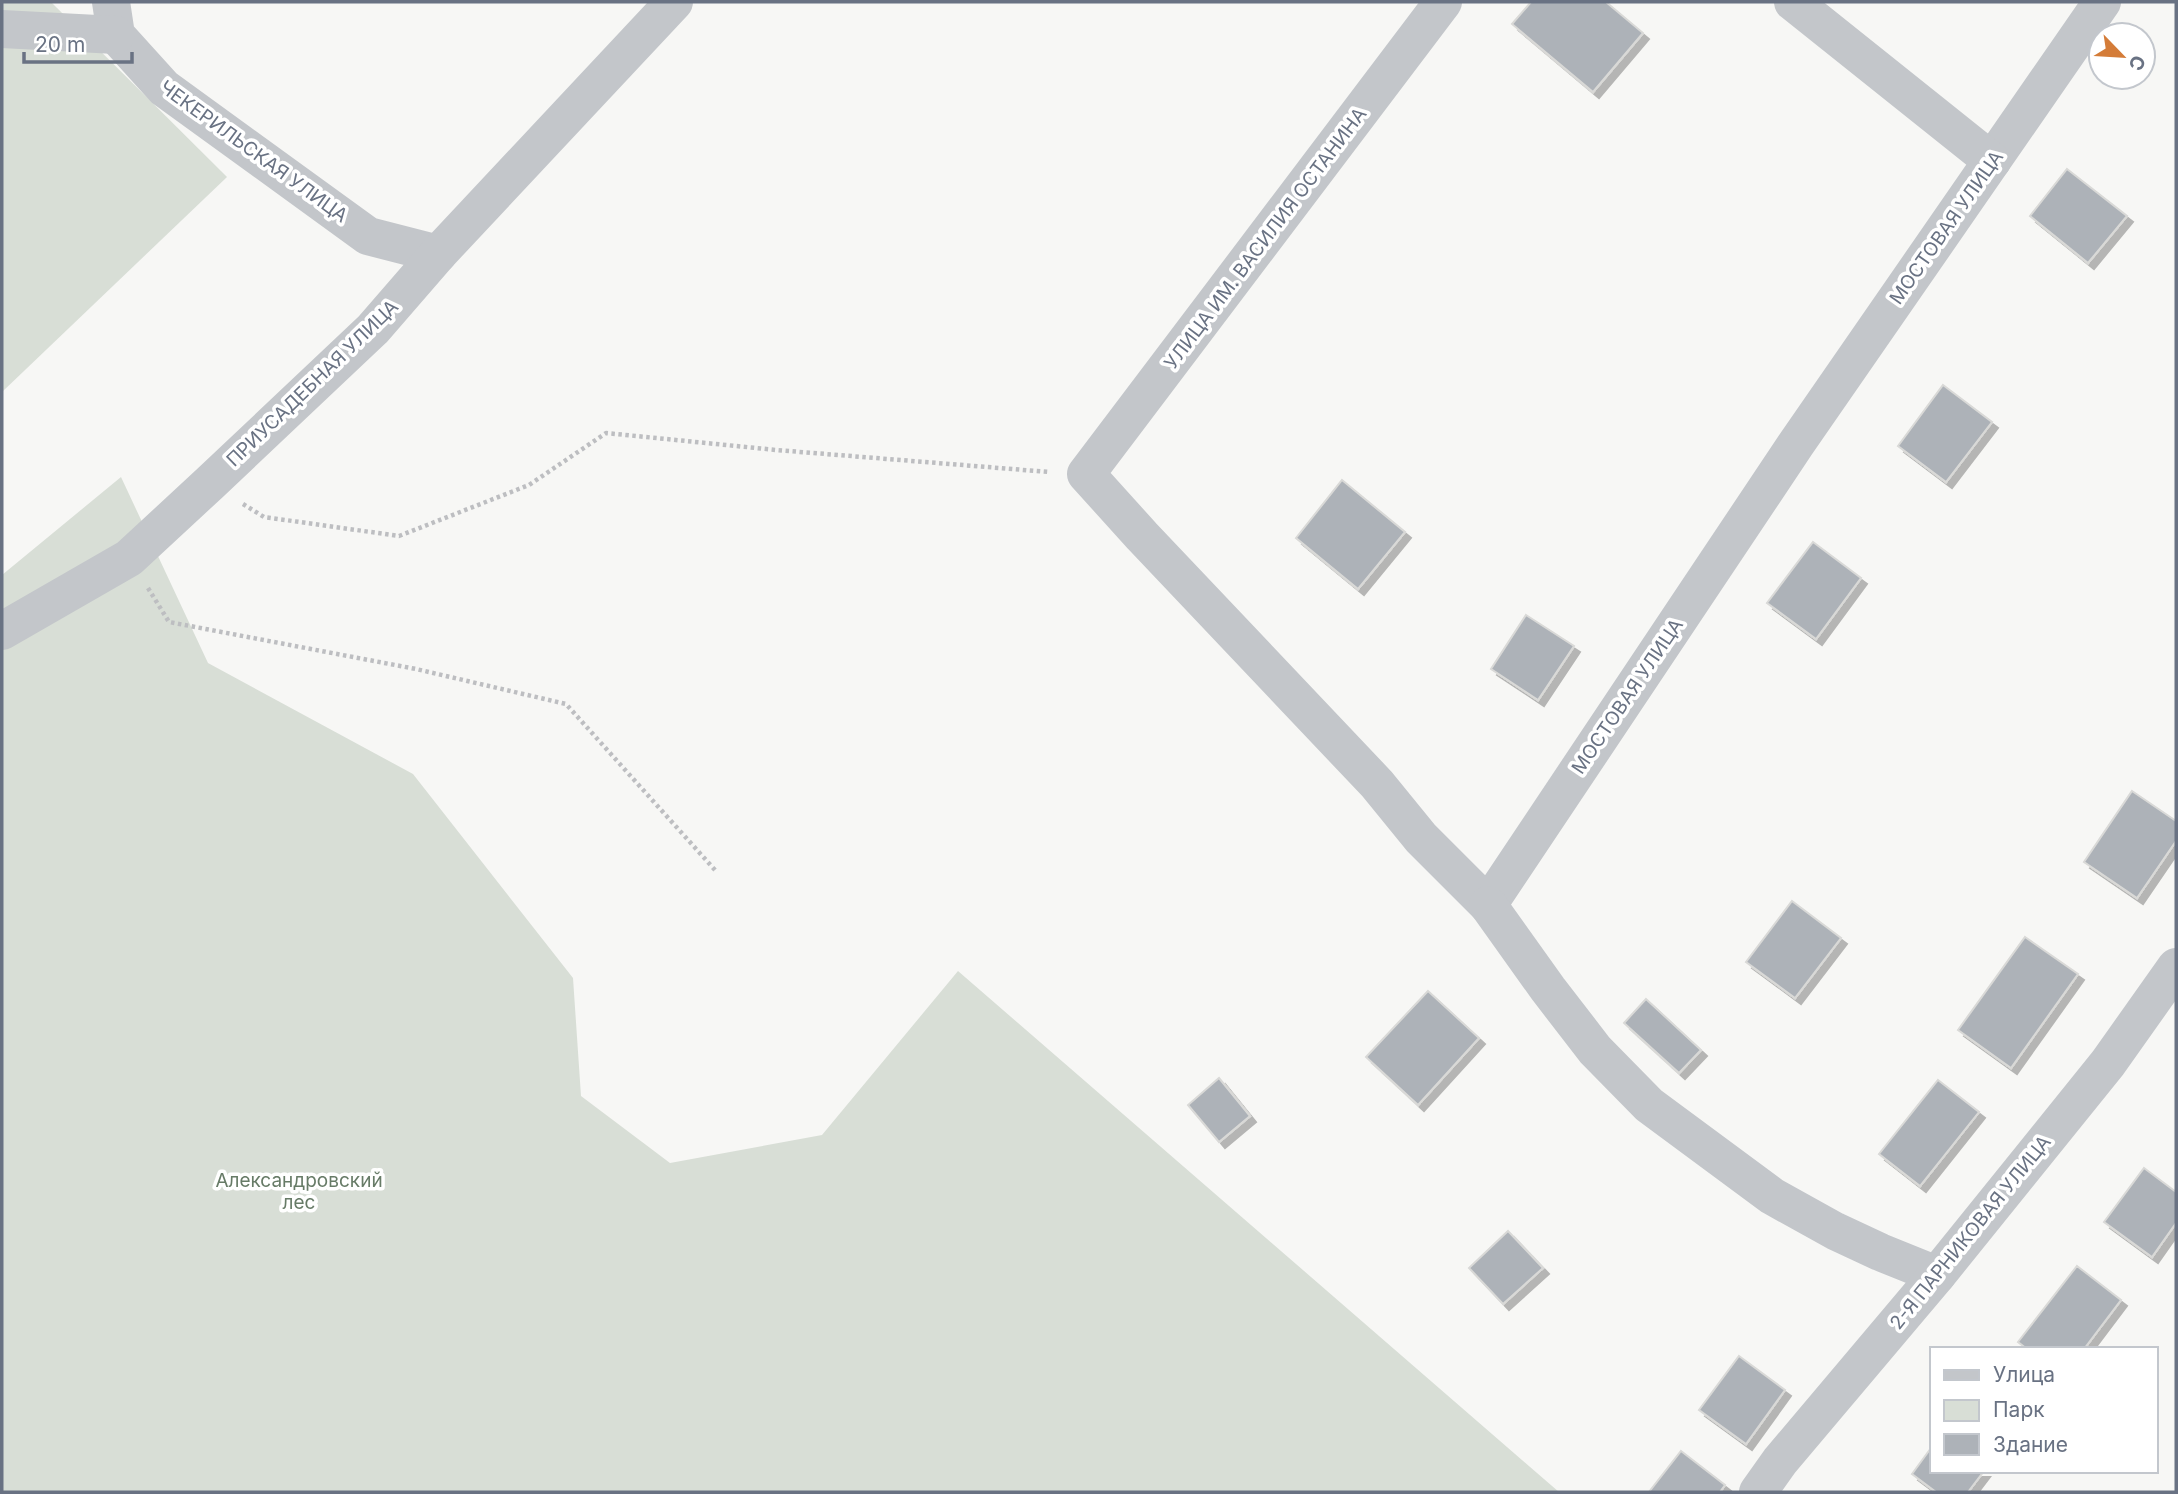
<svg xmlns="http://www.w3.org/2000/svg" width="2178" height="1494" font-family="Inter,sans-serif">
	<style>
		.green { fill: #d8ded6 }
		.building { fill: #adb2b8; stroke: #d9d9d7; stroke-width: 2; filter: url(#shadow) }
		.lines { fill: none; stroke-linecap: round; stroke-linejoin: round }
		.path { stroke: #bdbec1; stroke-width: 4.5; stroke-dasharray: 3.5 3.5; stroke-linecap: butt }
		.minor { stroke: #c3c6ca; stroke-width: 38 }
		.labels { text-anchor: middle; stroke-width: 7; stroke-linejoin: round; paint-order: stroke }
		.street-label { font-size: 19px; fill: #697283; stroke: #fff }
		.park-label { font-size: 19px; fill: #677b67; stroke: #fff }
	</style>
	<defs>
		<filter id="shadow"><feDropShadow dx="6" dy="6" stdDeviation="0" flood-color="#0004"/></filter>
	</defs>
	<rect width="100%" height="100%" fill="#f7f7f5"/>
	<g class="green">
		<path d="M2,2H51L227,177L2,392Z"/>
		<path d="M121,477L208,663L413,774L573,978L581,1096L670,1163L822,1135L958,971L1559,1492H2V575Z"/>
	</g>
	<g class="building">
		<path d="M1531,2H1606L1643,33L1593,92L1512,24Z"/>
		<path d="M2067,169L2127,216L2088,263L2030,216Z"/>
		<path d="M1943,385L1992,422L1946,482L1898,446Z"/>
		<path d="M1342,480L1405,532L1358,589L1296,538Z"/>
		<path d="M1813,542L1861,578L1816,639L1767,603Z"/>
		<path d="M1526,615L1574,646L1538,700L1491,669Z"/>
		<path d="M2132,791L2176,821V841L2137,898L2084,862Z"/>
		<path d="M1792,901L1841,938L1795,998L1746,962Z"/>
		<path d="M2025,937L2078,974L2011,1068L1958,1030Z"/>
		<path d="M1428,991L1479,1038L1418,1105L1366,1057Z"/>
		<path d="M1646,999L1701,1050L1679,1073L1624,1023Z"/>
		<path d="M1219,1078L1250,1116L1219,1142L1188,1105Z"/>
		<path d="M1938,1080L1979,1112L1920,1186L1879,1154Z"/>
		<path d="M2144,1168L2176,1192V1223L2152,1257L2104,1222Z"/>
		<path d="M1508,1231L1543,1268L1503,1304L1469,1268Z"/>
		<path d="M2077,1266L2121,1300L2084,1349H2027L2018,1342Z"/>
		<path d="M1739,1356L1785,1390L1746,1444L1699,1410Z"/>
		<path d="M1931,1448V1471H1984L1968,1492H1936L1912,1474Z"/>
		<path d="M1681,1451L1725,1485L1720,1492H1649Z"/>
	</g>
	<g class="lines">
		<g class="path">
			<path d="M243,504L264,517L399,536L529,485L606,433L776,450L1049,472"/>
			<path d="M148,588L169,622L416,669L566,704L715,870"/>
		</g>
		<g class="minor">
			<path d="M111,2L116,35L164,88L368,236L438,254"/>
			<path d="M1443,2L1086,474L1142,536L1377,784L1421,838L1488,905L1796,444L2102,2"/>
			<path d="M1793,2L1992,161"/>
			<path d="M2,29L116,35"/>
			<path d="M2,631L129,558L210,483L373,329L438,254L674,2"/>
			<path d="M1488,905L1548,989L1595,1050L1649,1105L1772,1196L1835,1231L1880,1252L1937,1275"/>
			<path d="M1758,1492L1780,1461L1937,1275L2108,1063L2176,967"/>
		</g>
	</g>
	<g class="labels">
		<g class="street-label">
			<text transform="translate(254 151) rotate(36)" y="7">ЧЕКЕРИЛЬСКАЯ УЛИЦА</text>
			<text transform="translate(1946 227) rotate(-55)" y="7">МОСТОВАЯ УЛИЦА</text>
			<text transform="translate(1265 238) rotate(-53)" y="7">УЛИЦА ИМ. ВАСИЛИЯ ОСТАНИНА</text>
			<text transform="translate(312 383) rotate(-44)" y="7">ПРИУСАДЕБНАЯ УЛИЦА</text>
			<text transform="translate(1627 696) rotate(-56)" y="7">МОСТОВАЯ УЛИЦА</text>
			<text transform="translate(1970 1232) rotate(-51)" y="7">2-Я ПАРНИКОВАЯ УЛИЦА</text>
		</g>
		<g class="park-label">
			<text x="299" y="1187">Александровский<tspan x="299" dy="22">лес</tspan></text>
		</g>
	</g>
	<rect width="2178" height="1494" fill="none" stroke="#697283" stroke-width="7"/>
	<rect x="1930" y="1347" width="228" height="126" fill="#ffffff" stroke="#c3c7cd" stroke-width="2"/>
	<rect x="1944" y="1370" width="35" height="10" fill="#c3c6ca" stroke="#c3c7cd" stroke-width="2"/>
	<text x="1993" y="1382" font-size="21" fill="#697283">Улица</text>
	<rect x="1944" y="1400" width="35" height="21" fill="#d8ded6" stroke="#c3c7cd" stroke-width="2"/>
	<text x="1993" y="1417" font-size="21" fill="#697283">Парк</text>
	<rect x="1944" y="1434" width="35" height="21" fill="#adb2b8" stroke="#c3c7cd" stroke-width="2"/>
	<text x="1993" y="1452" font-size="21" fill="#697283">Здание</text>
	<g transform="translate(2122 56) rotate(115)"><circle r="33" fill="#ffffff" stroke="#c3c7cd" stroke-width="2"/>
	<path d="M0-5L12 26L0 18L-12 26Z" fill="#d47c38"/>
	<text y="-10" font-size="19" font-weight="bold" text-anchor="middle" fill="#697283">С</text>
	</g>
	<path d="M24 52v10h108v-10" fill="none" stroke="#697283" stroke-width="3.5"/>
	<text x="35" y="52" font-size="21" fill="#697283" stroke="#ffffff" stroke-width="5" paint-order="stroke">20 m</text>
</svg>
